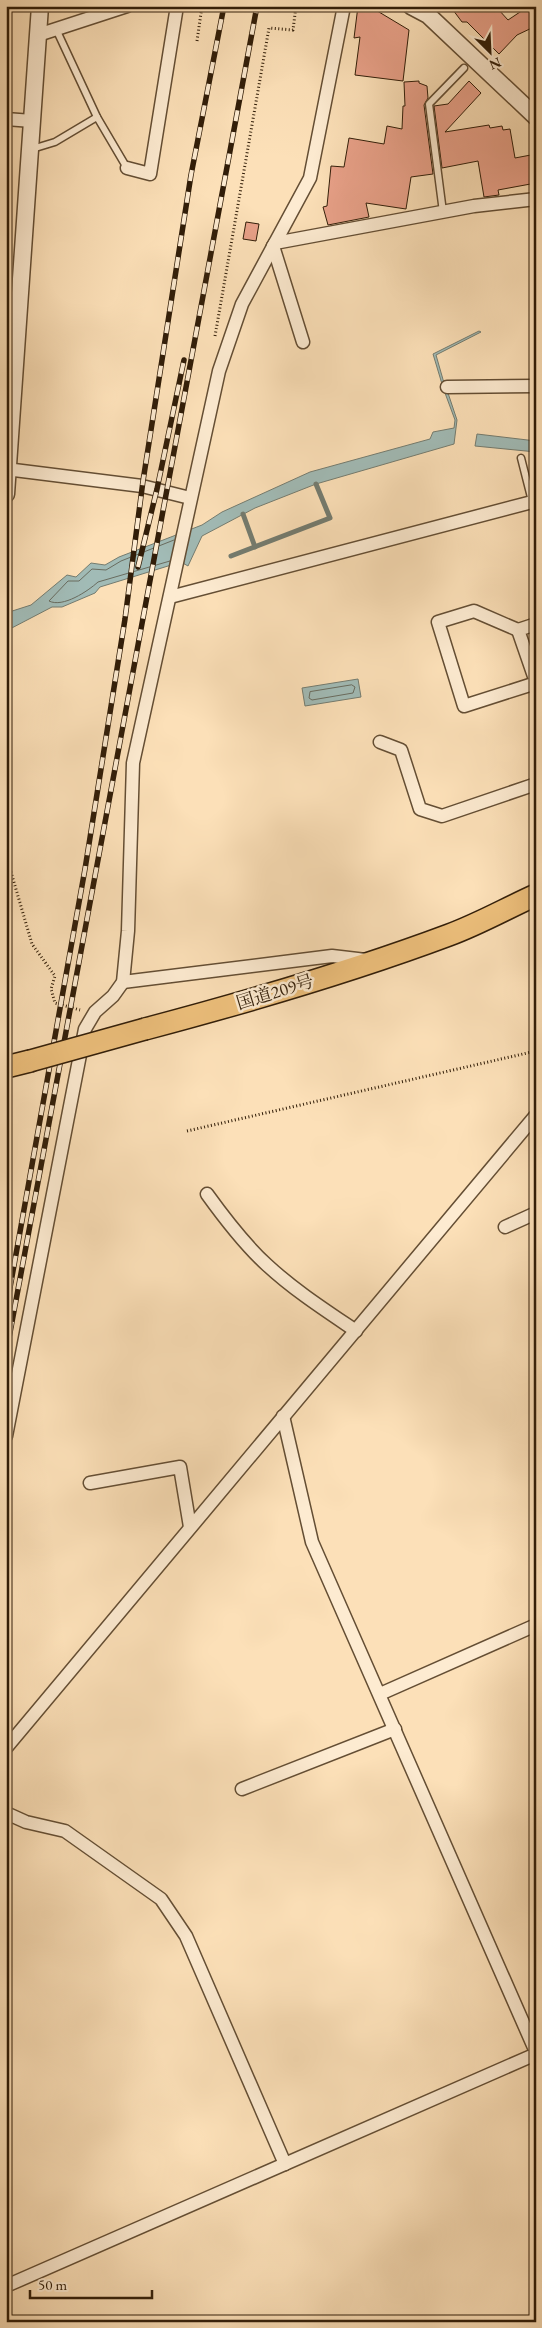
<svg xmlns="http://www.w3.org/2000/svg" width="542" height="2328" font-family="'EB Garamond','Noto Serif JP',serif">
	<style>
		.water { fill: #a1bbb6; stroke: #747c70 }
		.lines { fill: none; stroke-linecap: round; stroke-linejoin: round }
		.shore { stroke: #696c5f; stroke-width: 1 }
		.stream { stroke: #747c70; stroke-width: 5 }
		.building { fill: #e9a189; stroke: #311d08 }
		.service-casing { stroke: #644e34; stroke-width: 9 }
		.minor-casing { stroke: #644e34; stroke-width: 15 }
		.tertiary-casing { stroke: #644e34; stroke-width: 19 }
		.trunk-casing { stroke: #311d08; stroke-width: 24 }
		.path { stroke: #311d08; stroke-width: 3; stroke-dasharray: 1 2.5; stroke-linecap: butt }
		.service { stroke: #fdebd1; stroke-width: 6 }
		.minor { stroke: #fdebd1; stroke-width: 12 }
		.tertiary { stroke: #fdebd1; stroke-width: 16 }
		.trunk { stroke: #eec07c; stroke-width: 21 }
		.rail-casing { stroke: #311d08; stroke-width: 5.5 }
		.rail { stroke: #fdebd1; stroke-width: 4; stroke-dasharray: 11; stroke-linecap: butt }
		.trunk-bridge-casing { stroke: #311d08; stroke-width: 24; stroke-linecap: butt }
		.trunk-bridge { stroke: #eec07c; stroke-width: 21 }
		.labels { text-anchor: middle; stroke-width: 5; stroke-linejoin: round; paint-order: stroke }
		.street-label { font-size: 18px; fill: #311d08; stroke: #fdebd1 }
	</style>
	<rect width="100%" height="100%" fill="#fce0b8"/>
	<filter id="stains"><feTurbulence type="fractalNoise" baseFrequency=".004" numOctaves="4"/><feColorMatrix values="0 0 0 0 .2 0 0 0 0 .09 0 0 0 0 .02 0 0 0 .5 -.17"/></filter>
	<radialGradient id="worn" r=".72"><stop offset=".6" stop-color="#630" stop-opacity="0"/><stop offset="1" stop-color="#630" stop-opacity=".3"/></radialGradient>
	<g class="water">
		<path d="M479,331L481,332L436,355L444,383L442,384L433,354Z"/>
		<path d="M445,393H448L457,420L454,444L316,484L255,508L202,536L188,566L181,562L100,587L95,593L62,607H52L6,631V613L31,605L67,575L76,577L91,563L105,565L119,557L202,525L222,512L310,472L430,439L433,432L454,428L455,420Z"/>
		<path d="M477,434L536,441V452L475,446Z"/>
		<path d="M358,679L361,697L305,706L302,688Z"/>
	</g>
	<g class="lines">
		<g class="shore">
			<path d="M170,561L98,582C88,591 63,608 49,601L68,581H79L92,569L106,570L121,561L174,540"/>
			<path d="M352,685L355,687L353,693L312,700L309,698L310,692Z"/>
		</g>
		<g class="stream">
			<path d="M243,514L255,547"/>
			<path d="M231,556L330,518L316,484"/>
		</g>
	</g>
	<g class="building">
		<path d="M358,6H369L409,30L403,81L355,75L360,37L354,38Z"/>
		<path d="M450,6H482L498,9L508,20L529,6H536V26L517,35L499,54L467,22H462Z"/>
		<path d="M419,81V83L427,86L428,98L424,105L433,174L411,177L406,209L366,203L369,217L328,225L323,207L327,206L331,166L344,167L349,138L384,144L387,126L402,129L403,106H405L404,82Z"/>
		<path d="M469,81L481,93L445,132L489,125L490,128L502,126L503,130L510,129L515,158L536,154V183L498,190L499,195L484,197L478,161L442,168L434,106L448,104Z"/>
		<path d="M246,222L259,224L256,241L243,239Z"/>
	</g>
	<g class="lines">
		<defs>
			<g id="service">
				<path d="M56,29L97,117L127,168"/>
				<path d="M32,149L55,142L97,117"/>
				<path d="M443,212L429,104L464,68"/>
				<path d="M521,458L536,517"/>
			</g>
			<g id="minor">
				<path d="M38,35L127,6"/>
				<path d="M6,119L32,121"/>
				<path d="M127,168L150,174L177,6"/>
				<path d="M275,243L474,206L536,199"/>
				<path d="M273,246L303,342"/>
				<path d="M447,387L536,386"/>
				<path d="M6,469L142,486L190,498"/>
				<path d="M170,597L532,502"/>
				<path d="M536,624L518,630L536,682"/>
				<path d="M518,630L474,611L438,622L464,706L536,683"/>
				<path d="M380,742L401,750L420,809L442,816L536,784"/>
				<path d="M123,982L332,956L366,960"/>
				<path d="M207,1194C225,1219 244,1244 267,1265C294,1290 325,1310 356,1331"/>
				<path d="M505,1227L536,1213"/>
				<path d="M283,1416L312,1542L536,2052"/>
				<path d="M6,1436L85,1029L95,1012L113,996L123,982L128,931L133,763L219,371L242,304L310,178L344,6"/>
				<path d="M90,1483L180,1467L190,1527"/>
				<path d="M380,1694L536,1625"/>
				<path d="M6,1748L536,1115"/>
				<path d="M242,1789L395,1729"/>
				<path d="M6,1813L26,1822L65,1831L161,1899L186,1936L285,2164"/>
				<path d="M6,2286L536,2054"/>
			</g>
			<g id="tertiary">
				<path d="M411,6L428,15L536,117"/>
				<path d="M6,494L40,6"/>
			</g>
			<g id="trunk">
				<path d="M145,1029C247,1002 350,972 449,935C479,924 507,908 536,895"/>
				<path d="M6,1067L30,1061"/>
			</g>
		</defs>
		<use href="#service" class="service-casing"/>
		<use href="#minor" class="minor-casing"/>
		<use href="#tertiary" class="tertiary-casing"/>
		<use href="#trunk" class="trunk-casing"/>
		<g class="path">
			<path d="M264,6L280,9L281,6"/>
			<path d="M197,41L202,6"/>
			<path d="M215,336L269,28L293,30L296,6"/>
			<path d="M6,855L32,944L55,976L51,989L55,1003L80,1010"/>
			<path d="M187,1131L536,1051"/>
		</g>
		<use href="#service" class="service"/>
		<use href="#minor" class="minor"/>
		<use href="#tertiary" class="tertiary"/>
		<use href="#trunk" class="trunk"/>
		<defs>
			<g id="rail">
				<path d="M138,567L157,489L184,360"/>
				<path d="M6,1310L85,869L125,619L143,481L191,175L224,6"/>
				<path d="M6,1354L257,6"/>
			</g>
		</defs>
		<use href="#rail" class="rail-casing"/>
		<use href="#rail" class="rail"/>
		<defs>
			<path id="trunk-bridge" d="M30,1061L145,1029"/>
		</defs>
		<use href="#trunk-bridge" class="trunk-bridge-casing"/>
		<use href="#trunk-bridge" class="trunk-bridge"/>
	</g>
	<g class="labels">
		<g class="street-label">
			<text transform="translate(275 992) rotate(-17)" y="6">国道209号</text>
		</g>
	</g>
	<rect width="542" height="2328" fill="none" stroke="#fce0b8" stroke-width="25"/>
	<rect x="8" y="8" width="527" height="2313" fill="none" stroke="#311d08" stroke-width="2.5"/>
	<rect x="12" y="12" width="517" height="2303" fill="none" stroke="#311d08"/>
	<g transform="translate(490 52) rotate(156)" stroke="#fdebd1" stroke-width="4" paint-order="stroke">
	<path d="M0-4L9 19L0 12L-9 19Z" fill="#311d08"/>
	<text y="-8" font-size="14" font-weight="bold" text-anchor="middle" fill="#311d08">N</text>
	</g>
	<path d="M30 2290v8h122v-8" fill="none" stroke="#311d08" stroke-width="2.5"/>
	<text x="38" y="2290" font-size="15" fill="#311d08" stroke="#fdebd1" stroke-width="4" paint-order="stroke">50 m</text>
	<rect width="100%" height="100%" filter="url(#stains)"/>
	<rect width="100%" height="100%" fill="url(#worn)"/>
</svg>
